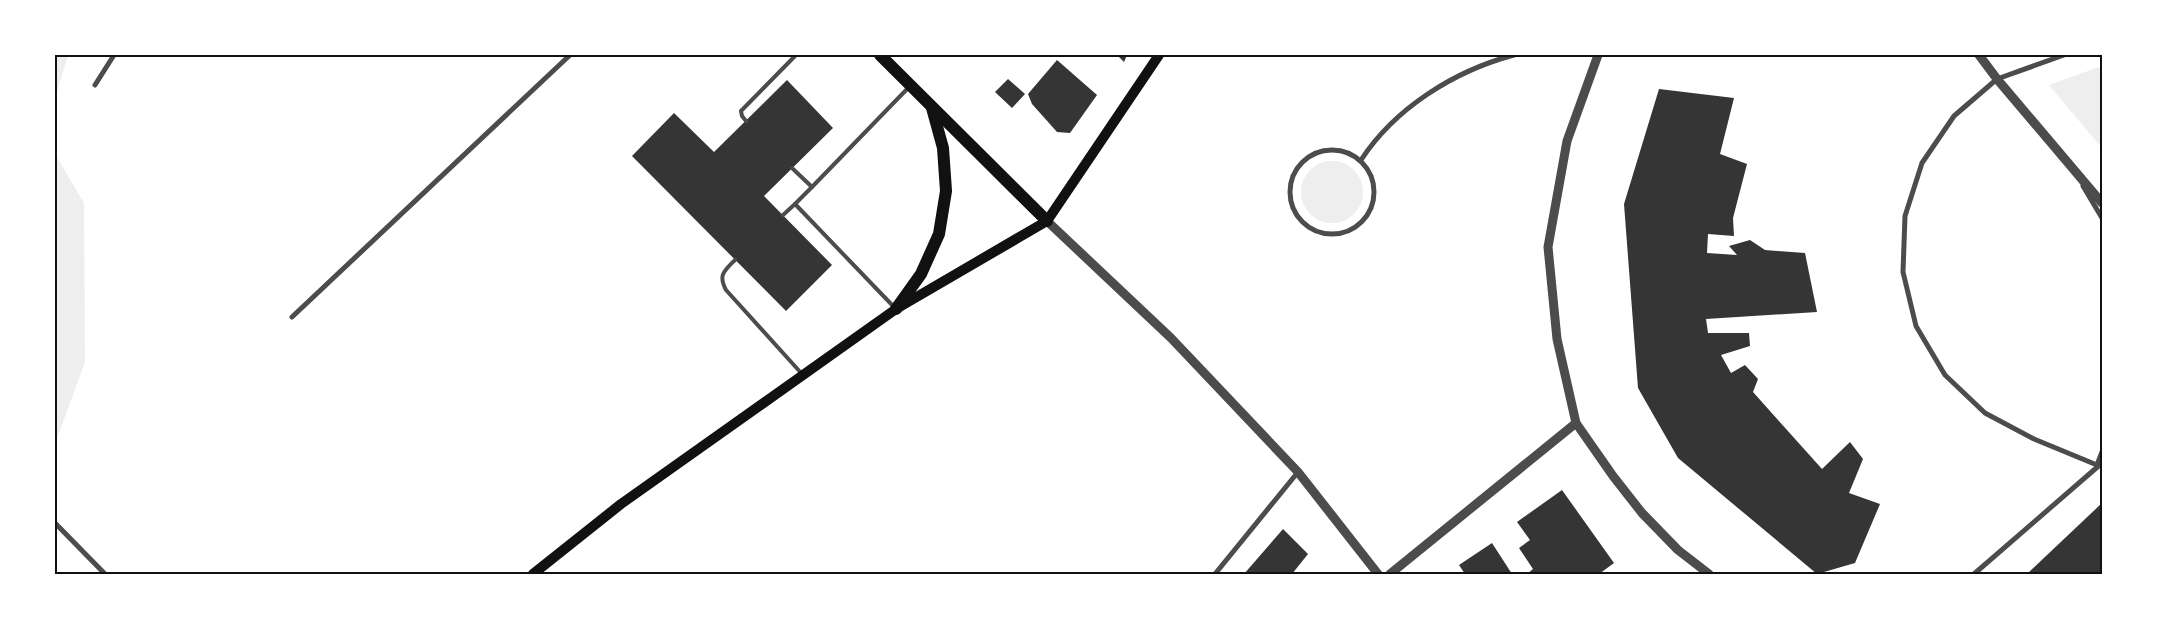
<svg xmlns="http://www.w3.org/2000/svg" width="2157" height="629" font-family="'Playfair Display',serif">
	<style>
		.green { fill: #eee }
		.building { fill: #353535 }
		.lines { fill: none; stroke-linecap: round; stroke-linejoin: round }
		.service { stroke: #4c4c4c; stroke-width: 4 }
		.minor { stroke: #4c4c4c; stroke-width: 5 }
		.tertiary { stroke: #4c4c4c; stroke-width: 9 }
		.secondary { stroke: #111; stroke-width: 10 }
		.primary { stroke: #111; stroke-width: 12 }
		.neatline { fill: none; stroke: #111; stroke-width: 2 }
	</style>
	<rect width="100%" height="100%" fill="#fff"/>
	<g class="green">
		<path d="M55,55H68L55,99Z"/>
		<path d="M2102,66V148L2049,85Z"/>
		<path d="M55,154L84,203L85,362L56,441Z"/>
		<circle cx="1332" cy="192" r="31"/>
	</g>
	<g class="building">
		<path d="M1117,55H1127L1124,62Z"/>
		<path d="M1057,60L1097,95L1070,133L1057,132L1032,104L1028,94Z"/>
		<path d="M1008,79L1025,94L1012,108L995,92Z"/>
		<path d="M787,80L833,128L764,196L832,265L786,311L632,156L674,113L714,152Z"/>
		<path d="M1659,89L1734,98L1720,154L1747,164L1733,218L1734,236L1708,234L1707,253L1737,255L1729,246L1750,240L1765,250L1805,253L1817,312L1706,319L1708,333H1749L1750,346L1721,355L1731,373L1745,365L1758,379L1753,392L1822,469L1850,442L1863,459L1849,493L1880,504L1855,563L1817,574L1678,458L1638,388L1624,204Z"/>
		<path d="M1562,490L1614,563L1599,574H1527L1533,569L1519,548L1530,540L1517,522Z"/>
		<path d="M2102,503V574H2027Z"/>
		<path d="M1283,529L1308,554L1292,574H1244Z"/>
		<path d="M1492,543L1512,574H1465L1459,565Z"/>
	</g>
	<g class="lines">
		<g class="service">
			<path d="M746,121L742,116L741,111L796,55"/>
			<path d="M792,168L812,187L910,86"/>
			<path d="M795,204L812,187"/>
			<path d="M783,215L795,204L894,307"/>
			<path d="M735,260C724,271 718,275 726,290L802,374"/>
		</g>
		<g class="minor">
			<path d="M2064,55L1997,79L1954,116L1922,163L1905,216L1903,272L1916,326L1945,375L1985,413L2034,439L2097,465"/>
			<path d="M95,85L114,55"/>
			<circle cx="1332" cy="192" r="42"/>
			<path d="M1361,160C1395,108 1454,71 1514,55"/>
			<path d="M2083,186L2102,218"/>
			<path d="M292,317L570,55"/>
			<path d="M2097,465L2102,452"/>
			<path d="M55,523L105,574"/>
			<path d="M1215,574L1298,472"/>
			<path d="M1974,574L2102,463"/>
		</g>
		<g class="tertiary">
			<path d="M1598,55L1567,141L1548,247L1557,339L1576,423L1613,476L1642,513L1678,550L1709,574"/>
			<path d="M1979,55L1997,79L2102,203"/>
			<path d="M1047,221L1171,338L1298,472L1378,574"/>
			<path d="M1390,574L1576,423"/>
		</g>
		<path class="secondary" d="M533,574L621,504L896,309L1047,221L1159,55"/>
		<g class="primary">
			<path d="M880,55L1047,221"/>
			<path d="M896,309L921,274L939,234L946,191L943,148L932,108"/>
		</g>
	</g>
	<rect width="2157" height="629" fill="none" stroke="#ffffff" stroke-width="112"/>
	<rect x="56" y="56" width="2045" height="517" class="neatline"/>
</svg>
